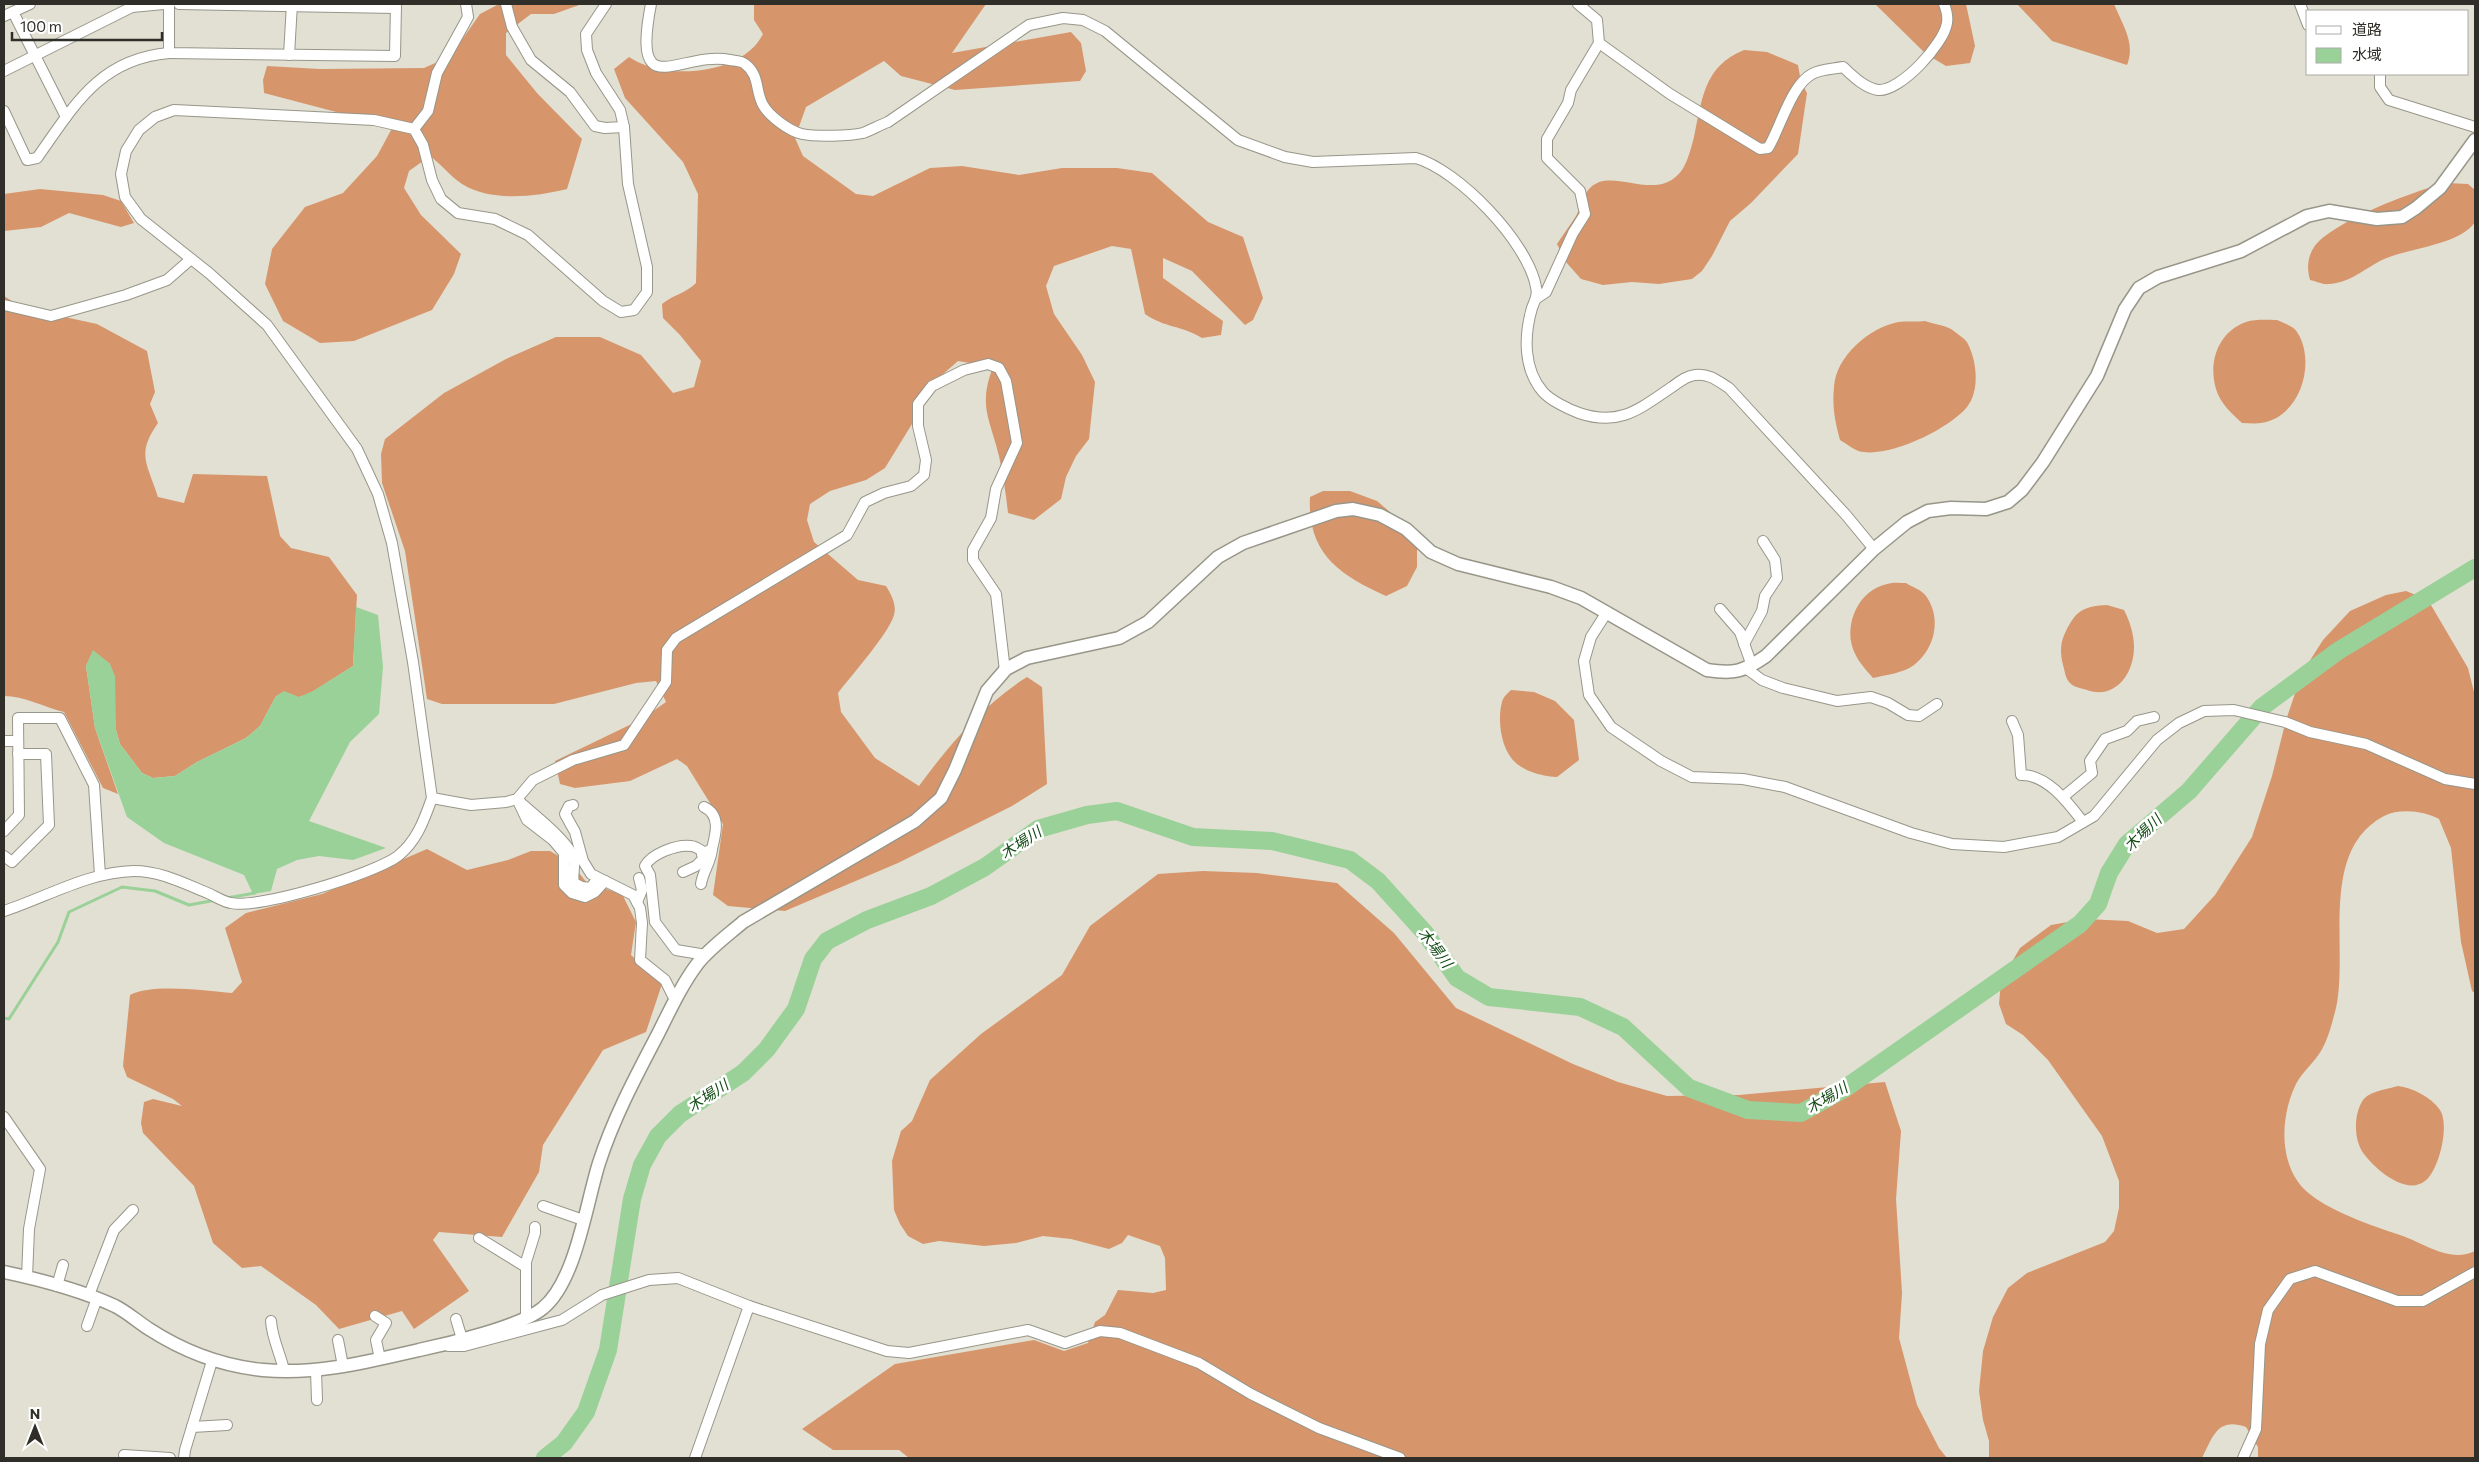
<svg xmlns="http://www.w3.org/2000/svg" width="2479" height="1462" font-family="Commissioner,'Noto Sans JP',sans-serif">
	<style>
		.forest { fill: #d7956c }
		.water { fill: #9ad198 }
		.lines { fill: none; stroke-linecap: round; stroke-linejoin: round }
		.stream { stroke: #9ad198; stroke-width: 3 }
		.river { stroke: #9ad198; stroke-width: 18 }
		.minor-casing { stroke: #989689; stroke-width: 12 }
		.tertiary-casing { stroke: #989689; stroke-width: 15 }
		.minor { stroke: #fff; stroke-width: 10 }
		.tertiary { stroke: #fff; stroke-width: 12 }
		.labels { text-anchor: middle; stroke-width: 5; stroke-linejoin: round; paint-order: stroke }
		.water-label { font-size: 15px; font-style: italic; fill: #144b15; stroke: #fff }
	</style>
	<rect width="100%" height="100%" fill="#e2e0d2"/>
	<g class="forest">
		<path d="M499,4H582L554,14H531L506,33V55L537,93L582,139L567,189C534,197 491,202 462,184C450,176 441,164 430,156L409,171L404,188L421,215L461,254L454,274L432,310L354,341L320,343L283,321L265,284L272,249L305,207L343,193L377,156L396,121L340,113L264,93L263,80L267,66L320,69L424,68L442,60L454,51L480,14Z"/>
		<path d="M754,4H986L952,53L1071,32L1081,43L1086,71L1080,81L955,90L901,76L884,61L806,107L795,138L803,156L856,194L873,196L930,168L962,166L1019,175L1062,168H1117L1152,173L1208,222L1243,237L1263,298L1253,320L1245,325L1192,271L1163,258V278L1223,321L1221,335L1202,338C1181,325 1165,328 1145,314L1131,249L1112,246L1054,266L1046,286L1054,314L1082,355L1095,382L1089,439L1076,456L1066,477L1061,499L1034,520L1008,513C1006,494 1003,475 999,456C990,419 978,406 993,367L958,361L942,375L885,468L866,480L830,491L810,504L807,520L814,542L858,580L886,586C891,594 897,605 894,615C889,633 851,676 838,693L841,712L875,758L919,786C949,745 984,704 1027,677L1042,687L1047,784L1012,806L898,863L785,911L728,906L713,895L723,824L687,766L677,759L630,781L575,788L560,784L555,761L642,719L666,702L656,681L636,683L554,704H442L427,699L405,551L382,483L381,454L385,439L444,393L506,359L556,337H600L641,355L673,393L694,387L701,361L680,335L663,318L662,304C673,295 686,293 696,283L698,194L683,162L625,98L614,69L629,57C664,81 742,76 763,34L754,20Z"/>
		<path d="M1875,4H1966L1975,46L1970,63L1946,66L1926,54Z"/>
		<path d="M2017,4H2114C2122,24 2136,43 2127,65L2052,41Z"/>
		<path d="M1744,50L1767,52L1798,65L1801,82L1807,93L1798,154L1751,203L1730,221L1712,256L1702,271L1692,279L1659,284L1632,282L1603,285L1581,279L1566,262L1557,244C1563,235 1570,225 1576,216C1581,207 1583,195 1590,188C1612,165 1657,205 1682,170C1688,161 1691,148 1694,137C1702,99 1704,66 1744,50Z"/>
		<path d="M2447,183L2468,184L2475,190V222C2459,246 2405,248 2380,261C2363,270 2349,283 2329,284C2323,285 2316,281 2310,280C2307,269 2307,258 2314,247C2332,222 2415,190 2447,183Z"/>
		<path d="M40,189L103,195L121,201L134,223L121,227L69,213L41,227L4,231V194Z"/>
		<path d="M4,296L23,308L97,324L147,351L155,392L150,404L158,423C136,454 147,463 158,497L184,503L193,474L267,476L280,536L291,548L329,557L357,595L353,666L309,694L299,697L276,696L260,726L246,738L197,762L175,776L153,778L142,773L120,744L116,730L110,664L93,651L86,666L95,728L118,794L103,788L64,712C44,707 24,696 4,696Z"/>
		<path d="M2277,320C2283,323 2294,326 2297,332C2317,362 2300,418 2261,423C2255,424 2248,423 2242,423C2232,414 2220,403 2216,389C2208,362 2218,332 2246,322C2255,319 2268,320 2277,320Z"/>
		<path d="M1925,321C1933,324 1944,325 1951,329C1956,333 1966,339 1968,344C1977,362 1980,391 1967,407C1949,429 1892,456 1864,452C1856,452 1847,444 1840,440C1835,422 1832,406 1834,387C1836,356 1869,328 1898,322C1907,321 1917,322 1925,321Z"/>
		<path d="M1323,491H1350L1377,501L1403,523L1417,546V567L1407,586L1386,596C1339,575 1307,553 1310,497Z"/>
		<path d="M1906,583C1912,587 1922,590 1926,596C1942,618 1935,649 1914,665C1904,673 1885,675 1873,678C1865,669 1857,660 1853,649C1844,623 1859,590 1887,584C1893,582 1900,583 1906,583Z"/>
		<path d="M2406,591L2428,600L2468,668L2475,696V993L2472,991L2461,942L2451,848L2439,819C2424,811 2400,808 2384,816C2318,851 2349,949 2336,1008C2332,1023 2329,1037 2321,1051C2314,1063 2302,1072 2296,1084C2279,1118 2278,1171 2311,1195C2333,1212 2370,1225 2397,1234C2421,1241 2449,1264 2475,1251V1458H2258V1447L2246,1427C2217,1417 2213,1437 2202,1458H1989V1441L1983,1420L1979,1391L1983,1351L1993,1317L2008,1288L2027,1273L2105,1242L2114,1231L2119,1208V1181L2102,1136L2048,1060L2023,1035L2006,1024L1999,1004L2001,981L2020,948L2051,925L2085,919L2128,921L2157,933L2184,929L2215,895L2252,837L2272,776L2286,720L2302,673L2323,640L2350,611L2386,595Z"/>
		<path d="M2107,605L2124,610C2130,622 2134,634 2134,647C2134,674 2115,700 2087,690C2081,688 2073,687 2070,683C2065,678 2065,671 2063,665C2060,653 2060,642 2066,631C2076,610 2085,606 2107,605Z"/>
		<path d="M1511,690L1534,692L1555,701L1574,720L1579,760L1557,777C1543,776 1529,773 1517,764C1501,751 1497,721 1502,702C1503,697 1508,693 1511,690Z"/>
		<path d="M427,849L467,870L508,860L531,851H550L572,864L587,883L622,894L636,922L631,955L662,984L646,1032L603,1050L543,1145L539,1172L502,1237L439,1232L433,1240L469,1291L414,1329L402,1311L339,1329L316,1305L261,1266L242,1268L213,1243L194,1186L143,1133L141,1123L144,1102L153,1099L182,1106L173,1099L127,1077L123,1066L130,995C152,983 207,991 232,993L242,982L225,928L246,913L322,894Z"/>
		<path d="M1203,871L1257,873L1337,883L1394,933L1456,1008L1573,1064L1618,1082L1667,1096L1739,1095L1885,1082L1901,1131L1896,1199L1902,1293L1899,1338L1917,1405L1939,1448L1947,1458H909L899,1450H833L802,1429L895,1364L1034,1340L1064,1351L1088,1343L1095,1322L1105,1315L1118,1290L1153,1293L1166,1290L1165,1258L1160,1246L1128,1235L1122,1243L1109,1249L1071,1239L1043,1236L1016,1243L984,1246L939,1241L923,1244L908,1236L900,1224L894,1210L892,1161L901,1131L912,1121L930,1080L981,1034L1062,975L1090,926L1158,874Z"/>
		<path d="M2398,1086C2413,1088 2431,1097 2440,1110C2450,1125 2439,1171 2425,1181C2406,1196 2375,1169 2364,1154C2354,1141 2353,1115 2363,1100C2370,1091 2388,1089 2398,1086Z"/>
	</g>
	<path class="water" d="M356,607L378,615L383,667L379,714L350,742L309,821L386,848L353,860L319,856L297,860L277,869L271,891L253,894L244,875L164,843L127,817L95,728L86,666L93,650L110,664L115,676L116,730L120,744L142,773L153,778L175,776L197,762L246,738L260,726L276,696L284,691L299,697L313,691L353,666Z"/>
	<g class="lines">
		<g class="stream">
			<path d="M227,898L255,893"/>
			<path d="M4,1018L9,1019L58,942L69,912L122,887L155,891L189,905L216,900"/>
		</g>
		<path class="river" d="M545,1458L564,1443L586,1412L608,1350L632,1199L642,1165L658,1136L680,1114L743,1073L767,1049L796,1009L813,959L827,941L867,920L931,896L985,867L1038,829L1087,815L1117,811L1193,837L1272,841L1350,860L1378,881L1425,933L1457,978L1489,997L1580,1007L1623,1027L1689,1088L1748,1110L1801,1113L1844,1089L2080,924L2098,904L2109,873L2127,844L2189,791L2262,707L2338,651L2475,568"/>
		<defs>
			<g id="minor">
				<path d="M169,4V53L395,56L396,4"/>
				<path d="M179,4L396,8"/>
				<path d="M506,4L512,27L531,60L570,92L595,126L605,128L624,127"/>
				<path d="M651,4C631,107 680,50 730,60C735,61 742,61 745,64C760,75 755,91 763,105C769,116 789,131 802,134C816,137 850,136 863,133C871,130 880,125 888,122L1029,25L1063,18L1083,20L1105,31L1238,140L1285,157L1313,162L1416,158C1458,170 1528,242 1536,287C1538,295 1535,300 1532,308C1524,335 1523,369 1543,392C1550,400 1568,409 1579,413C1620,427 1639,409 1672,387C1679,382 1686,376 1695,375C1709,373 1718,381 1729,388L1846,515L1874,549"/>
				<path d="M2300,4L2308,25"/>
				<path d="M13,12L66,117"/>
				<path d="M4,16L30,4"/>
				<path d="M1599,43L1670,94L1760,149L1768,148C1780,129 1791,85 1812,74C1820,69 1833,69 1843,67C1852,75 1864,88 1878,90C1900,92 1944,44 1947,23C1948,17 1946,9 1944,4"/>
				<path d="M289,55L292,4"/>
				<path d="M4,71L132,7L164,4"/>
				<path d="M2380,74V87L2389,100L2475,127"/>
				<path d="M4,111L27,160L37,158C74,106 99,59 169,53"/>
				<path d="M414,129L428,111L437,73L468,17L466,4"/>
				<path d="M1537,298L1546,292L1573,233L1585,214L1580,191L1547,158V139L1568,103L1571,90L1599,43L1597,20L1578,4"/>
				<path d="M4,305L51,316L126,295L167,280L191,259"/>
				<path d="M1720,609L1740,632L1752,666"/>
				<path d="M1607,612L1591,637L1584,661L1589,695L1611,727L1661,761L1692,777L1743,779L1785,787L1911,833L1952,844L2004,847L2058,837L2094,816L2157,740L2179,723L2204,711L2234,710L2285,722L2310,732L2366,744L2445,779L2475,784"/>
				<path d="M1744,644L1762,611L1765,596L1777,578L1775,560L1763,541"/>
				<path d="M1747,669L1762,680L1783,688L1837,701L1871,697L1888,703L1908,715L1919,716L1937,704"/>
				<path d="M2012,721L2018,735L2021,775C2047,774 2069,804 2083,822"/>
				<path d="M4,741H18"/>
				<path d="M2063,797L2092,773L2090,761L2105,739L2127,731L2137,721L2154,717"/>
				<path d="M432,798L471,805L506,802L517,799L533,780L573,760L624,745L666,682L667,650L676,638L847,535L865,502L884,493L911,486L924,475L926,460L918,426V404L932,386L964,370L988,364L999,368L1006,381L1017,443L996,489L991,518L973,550V560L996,594L1005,671"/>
				<path d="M517,799L527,820L553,840L564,853V885L572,893L585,897L595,892L605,881"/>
				<path d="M521,803C534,815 572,844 574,860C575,868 572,875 574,883L582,887L590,888L597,880"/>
				<path d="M573,805L569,806L565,814L575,832L583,861L591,874L633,895L640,908L642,923L640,960L665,980L675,1000"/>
				<path d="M4,831L19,815L18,718H60L94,785L100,875"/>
				<path d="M702,854L712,849C716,833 721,815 704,807"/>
				<path d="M4,856L12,862L49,825L46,754H18"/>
				<path d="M683,872L696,866L703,859L702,851C699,849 694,846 691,846C677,844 651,854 645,866L650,875L655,922L676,950L706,955"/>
				<path d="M701,884C703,871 711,862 712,849"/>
				<path d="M637,902L642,890L639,878"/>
				<path d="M4,911C47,897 88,872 134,871C161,871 185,884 210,894C216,897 224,902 231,903C259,909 374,874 398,856C417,841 424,820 432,798L413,662L392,543L378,494L357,449L267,325L209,273L141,219L125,197L121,174L126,151L139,130L155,117L174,110L374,120L414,129L423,145L432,180L441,199L458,213L495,219L528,235L603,301L621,312L634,310L647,292V267L628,184L624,127L620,110L596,73L587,50L586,34L606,4"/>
				<path d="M4,1117L40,1169L29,1229L27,1277"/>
				<path d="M543,1206L583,1220"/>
				<path d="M479,1238L526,1267"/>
				<path d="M57,1286L63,1265"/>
				<path d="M89,1295L114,1230L133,1210"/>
				<path d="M375,1316L386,1323L376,1340L380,1359"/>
				<path d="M526,1318V1262L535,1233V1227"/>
				<path d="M456,1319L462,1339"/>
				<path d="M271,1321C272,1338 280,1353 284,1370"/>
				<path d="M87,1326L97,1298"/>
				<path d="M338,1340L343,1366"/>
				<path d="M448,1346H464L562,1320L602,1295L649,1280L678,1278L749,1306L887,1351L909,1353L1028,1330L1065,1343L1100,1331L1120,1333L1199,1363L1251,1394L1319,1428L1400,1458"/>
				<path d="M316,1371L317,1400"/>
				<path d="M192,1427L227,1425"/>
				<path d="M124,1455L170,1458"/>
				<path d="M184,1458L185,1450L212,1361"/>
				<path d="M695,1458L749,1306"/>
				<path d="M2243,1458L2256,1429L2260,1344L2268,1310L2290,1279L2315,1271L2397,1301H2423L2475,1272"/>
			</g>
			<path id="tertiary" d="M4,1272C42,1280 80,1290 115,1306C127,1312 138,1322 149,1329C183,1351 222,1366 263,1370C316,1375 367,1362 419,1350C448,1344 522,1326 543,1308C576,1281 586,1204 599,1163C614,1117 636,1076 658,1034C670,1010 682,984 698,963C711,947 728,935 743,922L915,821L941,798L955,770L987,691L1006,669L1027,658L1119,638L1148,622L1218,557L1243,543L1336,511L1353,509L1380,515L1406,529L1431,552L1458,564L1551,587L1581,598L1707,670C1734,674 1743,672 1766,656L1874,549L1907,522L1928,511L1951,508L1986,509L2008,502L2022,490L2043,462L2097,376L2125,309L2139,288L2158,277L2241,251L2307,216L2329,211L2377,219L2402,217L2416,208L2440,188L2475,140"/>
		</defs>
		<use href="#minor" class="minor-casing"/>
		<use href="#tertiary" class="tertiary-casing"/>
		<use href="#minor" class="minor"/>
		<use href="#tertiary" class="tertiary"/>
	</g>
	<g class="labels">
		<g class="water-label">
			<text transform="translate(2143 833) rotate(-44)" y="5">木場川</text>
			<text transform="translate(1021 843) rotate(-33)" y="5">木場川</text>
			<text transform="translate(1435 948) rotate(53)" y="5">木場川</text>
			<text transform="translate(708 1096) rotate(-33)" y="5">木場川</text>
			<text transform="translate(1827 1098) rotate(-31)" y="5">木場川</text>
		</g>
	</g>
	<rect width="2479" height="1462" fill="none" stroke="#2f2e29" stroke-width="10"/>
	<rect x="2306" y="10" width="162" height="65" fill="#ffffff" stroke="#acaba9"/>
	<rect x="2316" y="26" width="25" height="8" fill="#ffffff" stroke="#acaba9"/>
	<text x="2352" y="35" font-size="15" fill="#2f2e29">道路</text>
	<rect x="2316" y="48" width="25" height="15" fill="#9ad198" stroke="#acaba9"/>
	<text x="2352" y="60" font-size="15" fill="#2f2e29">水域</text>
	<g transform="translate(35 1427)" stroke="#ffffff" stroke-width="4" paint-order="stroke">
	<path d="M0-4L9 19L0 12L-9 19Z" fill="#2f2e29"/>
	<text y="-8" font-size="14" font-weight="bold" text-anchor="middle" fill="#2f2e29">N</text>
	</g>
	<path d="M12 32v8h150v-8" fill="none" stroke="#2f2e29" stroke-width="2.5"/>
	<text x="20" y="32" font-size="15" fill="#2f2e29" stroke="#ffffff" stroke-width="4" paint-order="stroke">100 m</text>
</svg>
